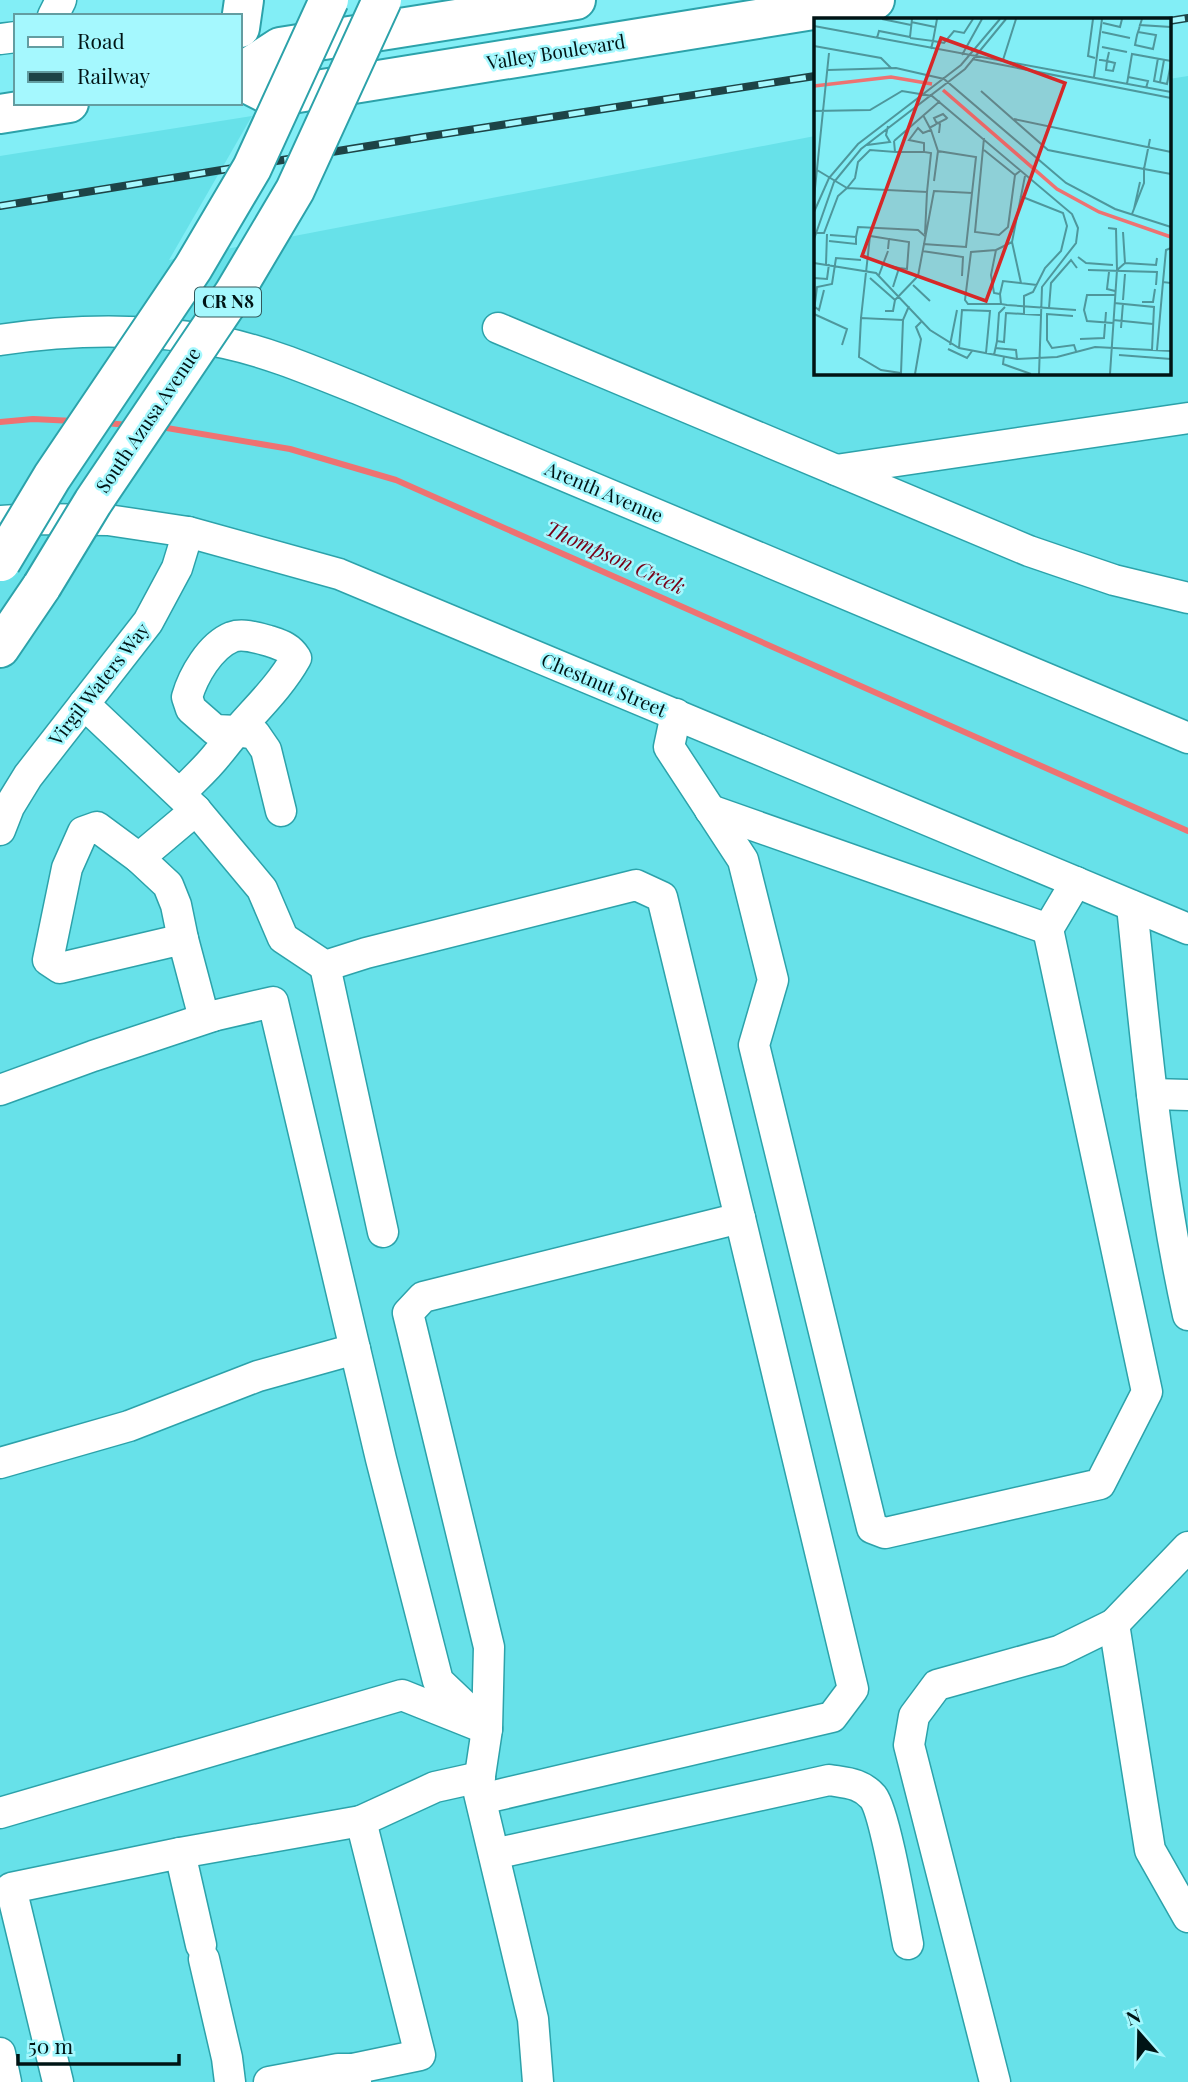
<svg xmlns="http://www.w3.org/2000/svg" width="1188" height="2082" font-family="'Playfair Display',serif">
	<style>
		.built { fill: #67e1e9 }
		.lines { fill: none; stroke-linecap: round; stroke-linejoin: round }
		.stream { stroke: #ee7272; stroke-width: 6 }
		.minor-casing { stroke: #2ca2aa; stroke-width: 33 }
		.major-casing { stroke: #2ca2aa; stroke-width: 42 }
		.minor { stroke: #fff; stroke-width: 30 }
		.major { stroke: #fff; stroke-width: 38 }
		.rail-casing { stroke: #1d4447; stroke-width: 8 }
		.rail { stroke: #a5f8fe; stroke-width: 5; stroke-dasharray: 16; stroke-linecap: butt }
		.major-bridge-casing { stroke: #2ca2aa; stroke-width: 42; stroke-linecap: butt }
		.major-bridge { stroke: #fff; stroke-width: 38 }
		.labels { text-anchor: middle; stroke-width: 5; stroke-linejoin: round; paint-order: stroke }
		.shield { fill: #a5f8fe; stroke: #32585b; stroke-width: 2 }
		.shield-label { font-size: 18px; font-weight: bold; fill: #001415 }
		.street-label { font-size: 19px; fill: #001415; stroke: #a5f8fe }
		.water-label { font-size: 21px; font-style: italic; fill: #790017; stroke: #a5f8fe }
		.inset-river { fill: none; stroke: #ee7272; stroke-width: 3.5 }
		.inset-road { fill: none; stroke: #4e979c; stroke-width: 2 }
		.view { fill: #d62828; fill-opacity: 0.15; stroke: #d62828; stroke-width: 3.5 }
		.inset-edge { fill: none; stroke: #001415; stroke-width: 3.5 }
	</style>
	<rect width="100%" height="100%" fill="#82eef6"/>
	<path class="built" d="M1188,76V2082H0V156L252,116L169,260L815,136V373H1169V79Z"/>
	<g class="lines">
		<g class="stream">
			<path d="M0,422L33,419L74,421"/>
			<path d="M105,423L129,425"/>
			<path d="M161,427L290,449L396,480L1188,831"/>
		</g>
		<defs>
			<g id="minor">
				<path d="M53,16L61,0"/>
				<path d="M0,39L16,37"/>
				<path d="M498,328L1029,551L1114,580L1188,598"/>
				<path d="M0,340C74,329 152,328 225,343C271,353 315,372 358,389L1188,738"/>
				<path d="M836,470L1188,418"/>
				<path d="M0,521L32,519L108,520L188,532L339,574L1188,929"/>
				<path d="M676,714L669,747L743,860L773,980L754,1045L872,1528L885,1533L1100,1484L1147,1392L1048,929L1076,882"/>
				<path d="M180,794C192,781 206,769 217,755C224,747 230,738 238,730C258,707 281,685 296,658C289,647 281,645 269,641C258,638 243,633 232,637C210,646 193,676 187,697L191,709L215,730L237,731L255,734L266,750L281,811"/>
				<path d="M196,810L262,889L283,938L325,966L366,953L636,885L662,897L740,1218L423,1297L408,1313L489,1647L487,1729L478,1789L533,2019L538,2082"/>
				<path d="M710,810L1048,929"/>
				<path d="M0,830L9,807L28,776L148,622L177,568L188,532"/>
				<path d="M139,858L168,885L176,905L183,939"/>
				<path d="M1132,906C1146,1043 1158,1180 1188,1315"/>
				<path d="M325,966L383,1232"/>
				<path d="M0,1090L93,1056L213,1016"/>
				<path d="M1152,1094L1188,1095"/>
				<path d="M355,1349L381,1459L438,1681L477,1718"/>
				<path d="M0,1463L129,1426L258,1376L355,1349L273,1002L204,1018L183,939L60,968L48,960L67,868L83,832L97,827L139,858L196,810L84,704"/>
				<path d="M1188,1547L1114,1624L1150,1850L1188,1917"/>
				<path d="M481,1799L832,1717L853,1689L740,1218"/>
				<path d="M0,1813L402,1695L487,1729"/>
				<path d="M361,1821L435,1787L480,1777"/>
				<path d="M180,1853L361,1821L420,2055L353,2069"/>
				<path d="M494,1854L829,1780C847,1783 861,1783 873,1797C885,1812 903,1919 908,1944"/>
				<path d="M204,1959L227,2058L230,2082"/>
				<path d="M0,2053L6,2082"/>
				<path d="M58,2082L11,1888L180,1853L201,1945"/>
				<path d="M269,2082L338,2069H353L356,2082"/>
				<path d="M995,2082L909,1745L914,1716L937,1685L1059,1651L1114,1624"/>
			</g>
			<g id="major">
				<path d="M240,28L244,0"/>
				<path d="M240,73L280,47L576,0"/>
				<path d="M240,80L273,97L875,0"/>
				<path d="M0,114L69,103"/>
				<path d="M0,648L42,586"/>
			</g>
		</defs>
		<use href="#minor" class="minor-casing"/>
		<use href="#major" class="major-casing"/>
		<use href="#minor" class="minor"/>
		<use href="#major" class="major"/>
		<defs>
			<g id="rail">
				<path d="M1169,21L1188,18"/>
				<path d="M0,206L424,137L815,76"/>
			</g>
		</defs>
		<use href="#rail" class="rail-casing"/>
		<use href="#rail" class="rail"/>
		<defs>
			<g id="major-bridge">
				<path d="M1,562L52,477L193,268L252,168L329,0"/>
				<path d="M42,586L93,502L234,293L295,190L382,0"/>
			</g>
		</defs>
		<use href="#major-bridge" class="major-bridge-casing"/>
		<use href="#major-bridge" class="major-bridge"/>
	</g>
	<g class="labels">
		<rect class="shield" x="195" y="287.5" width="66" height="29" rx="5"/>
		<g class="shield-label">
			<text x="228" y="308">CR N8</text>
		</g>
		<g class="street-label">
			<text transform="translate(556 52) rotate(-9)" y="7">Valley Boulevard</text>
			<text transform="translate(148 420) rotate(-56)" y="7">South Azusa Avenue</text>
			<text transform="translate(604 492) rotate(23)" y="7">Arenth Avenue</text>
			<text transform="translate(99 684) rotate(-52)" y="7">Virgil Waters Way</text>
			<text transform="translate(604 685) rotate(23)" y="7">Chestnut Street</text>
		</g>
		<g class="water-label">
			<text transform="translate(615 558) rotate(24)" y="7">Thompson Creek</text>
		</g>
	</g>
	<g transform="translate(814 18)">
		<rect width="357" height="357" fill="#82eef6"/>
		<path class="inset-river" d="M0,68L77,59L118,66M129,72L243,171L285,194L357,219"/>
		<path class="inset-road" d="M68,1L97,7M279,1L274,38L281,40M328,1L326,7L357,9M97,4L121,9M289,5L306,9L308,1M0,8L357,74M288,14L316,20M324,14L342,17L339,31L321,27L323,17L325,11L326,7M63,20L65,13L96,19L98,1M96,20L119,23L123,1M0,28L67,40L77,50M288,29L313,34M117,31L119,23L130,25L140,13L150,15L159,1M148,37L168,1M344,40L340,63L353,66L357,45M158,41L357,80M189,42L202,1M285,42H287L293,43L301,45L299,53L292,52L293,43L295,34M14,52L82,50L130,61L252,165L301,191L357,209M280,59L288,1M314,59L334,63L332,70M346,64L350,42M313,66L318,36L357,43M167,73L234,132L330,151L336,121M0,93L56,92L88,73L118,78L258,196L264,210L262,225L228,269L225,356M200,101L357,134M115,110L121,107L122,106L132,101L133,100L129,96L120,100L122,104L126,106L125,115M170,120L161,214L185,217L194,209L201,157L206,153M80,123L126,83M53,127L76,124L72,117L74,108M170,132L201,157M81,134H110M3,152L33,170L41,160L44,144L56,132L81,134L80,123M120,163L124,133M206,178L249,195L253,208L247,233L231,250L219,274L210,278V296M0,180L15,35M320,191L326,164M0,194L15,160L44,126L147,47L186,1M318,196L330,165V151L357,156M294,210L302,211L303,252L296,356M309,214L311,245M1,215H10L24,178L33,170L113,174L117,135L110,134V125L95,122L104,110L109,115L117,112L109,97M111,216L113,174M16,217L42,219L44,209L104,212L112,219M0,221L20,164L47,131L151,51L192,1M75,221L95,224L93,251L85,250M15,223L42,226V219M198,224L182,232L177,257L180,275L186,276L189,263L223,267M109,226L152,229L158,175M182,232L157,234L151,282L154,286H187M108,233L149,239L148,258M264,239L272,245L299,247M0,245L62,255L116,312L145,330L203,341L243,339L281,329L357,333M12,246L13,216M72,247L85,250L79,269M274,252L343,254L342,267M303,252L311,245L342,247L343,240M295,254L293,271L301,273M65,257L74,233M0,260L13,261L15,246M56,260L81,282M349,264L352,232L357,230M207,265L198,224L211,158M99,267L116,283M186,276L187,286L193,287L262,292M309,282L311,256M328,284H339L341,271M300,285L340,289L338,332M1,289L5,292L10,272M235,290L237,265L257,242L263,250M0,293L3,269L18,266L22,240L47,242M71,293H79L81,282L104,258L120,173L158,175L162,139L124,133L117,112M0,296L33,311L28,327M259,298L233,296V322L238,330L260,327L262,333M47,300L56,218L75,221L74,231M89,302L87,355L67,352L45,339L47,300L89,302L95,288M299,302L339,306M299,305L273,303L270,292L273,277H301M307,310L309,285M266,321L290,320L292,294M183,323L185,295L191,289M136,327L143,292M145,330L148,292L176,293L172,335M181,330L202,332L203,341M134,331L153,340L158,333M343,332L349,264L357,265M180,337L183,323L190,324L192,295L226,297M305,337L357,341M190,338L189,346L217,356M101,356L107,321L102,309L107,304"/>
		<path class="view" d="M127,20L251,65L172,283L48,238Z"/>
		<rect width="357" height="357" class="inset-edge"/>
	</g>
	<rect x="14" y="14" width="228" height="91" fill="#a5f8fe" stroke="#639da1" stroke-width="2"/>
	<rect x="28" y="37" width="35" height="10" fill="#ffffff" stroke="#639da1" stroke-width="2"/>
	<text x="77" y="49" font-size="21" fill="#001415">Road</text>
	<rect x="28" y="72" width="35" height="10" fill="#1d4447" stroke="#639da1" stroke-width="2"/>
	<text x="77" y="84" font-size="21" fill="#001415">Railway</text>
	<g transform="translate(1139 2033) rotate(340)" stroke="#a5f8fe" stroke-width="5" paint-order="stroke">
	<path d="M0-5L12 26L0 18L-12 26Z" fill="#001415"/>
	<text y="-10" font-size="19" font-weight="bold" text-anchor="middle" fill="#001415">N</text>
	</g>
	<path d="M18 2054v10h161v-10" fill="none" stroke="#001415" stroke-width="3.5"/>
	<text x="28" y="2054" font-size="21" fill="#001415" stroke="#a5f8fe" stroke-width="5" paint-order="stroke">50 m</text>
</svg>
